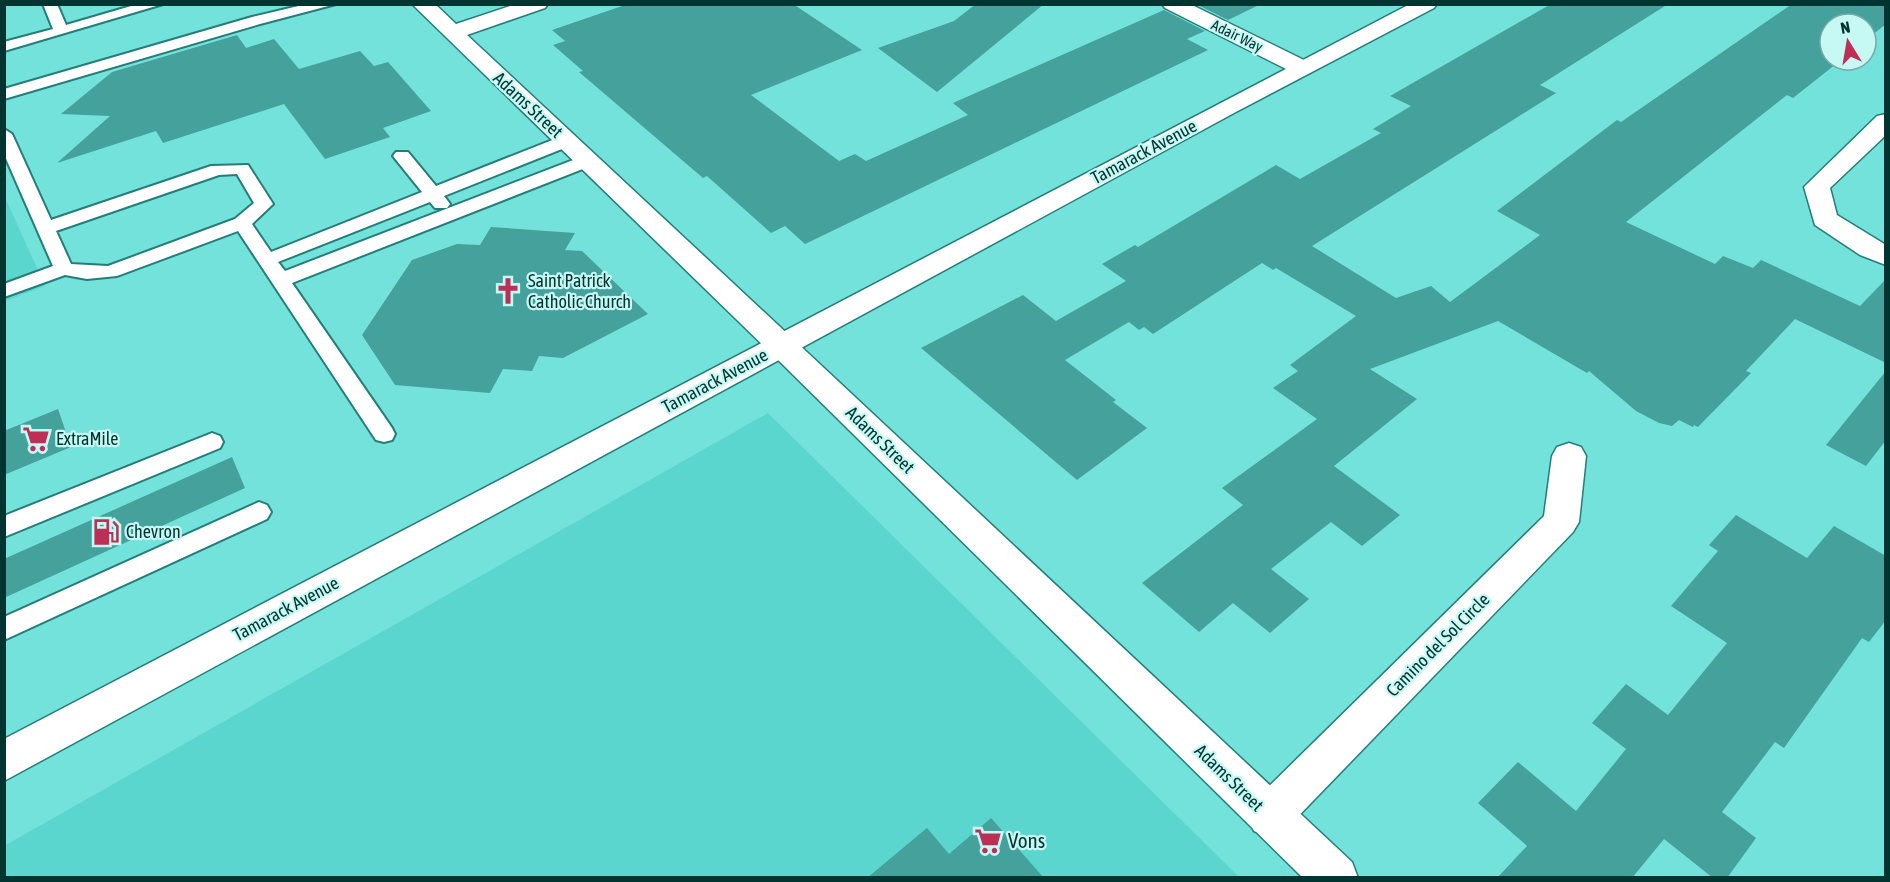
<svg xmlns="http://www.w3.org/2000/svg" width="1890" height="882" font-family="'Asap Condensed',sans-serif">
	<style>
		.built { fill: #5ad6ce }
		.building { fill: #44a19c }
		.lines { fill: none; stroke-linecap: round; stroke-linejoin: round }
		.service-casing { stroke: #247d79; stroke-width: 4 }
		.minor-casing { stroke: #247d79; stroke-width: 3 }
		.tertiary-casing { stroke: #247d79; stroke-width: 3 }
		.secondary-casing { stroke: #247d79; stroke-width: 3 }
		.service { fill: #fff; fill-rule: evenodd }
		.minor { fill: #fff; fill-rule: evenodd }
		.tertiary { fill: #fff; fill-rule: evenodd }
		.secondary { fill: #fff; fill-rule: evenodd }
		.labels { text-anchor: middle; stroke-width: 4.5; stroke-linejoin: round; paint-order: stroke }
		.far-street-label { font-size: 15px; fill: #003431; stroke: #c6f8f4 }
		.street-label { font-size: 18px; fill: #003431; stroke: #c6f8f4 }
		.poi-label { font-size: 18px; fill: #003431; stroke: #c6f8f4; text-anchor: start }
		.near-poi-label { font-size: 21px; fill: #003431; stroke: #c6f8f4; text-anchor: start }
	</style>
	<rect width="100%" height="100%" fill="#73e2db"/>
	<g class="built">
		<path d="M4,195L45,286L5,301H4Z"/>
		<path d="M768,413L1239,877L5,878L4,846Z"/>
	</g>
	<g class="building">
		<path d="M628,4H793L862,50L751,95L839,161L855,154L866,161L968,115L953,103L1164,10L1205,31L1187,39L1208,50L805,244L785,226L771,233L707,176L703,178L579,72L583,71L553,45L565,41L552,30Z"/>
		<path d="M976,4H1044L937,92L878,48L954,21Z"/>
		<path d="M1196,4H1261L1228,20Z"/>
		<path d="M1551,4H1668L1540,85L1556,93L1312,246L1396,298L1431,286L1450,302L1540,235L1497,211L1617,120L1621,122L1792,4H1886V24L1866,40V24H1830V60H1841L1793,98L1787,95L1626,222L1715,264L1723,256L1753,268L1761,260L1860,306L1886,279V363L1795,319L1746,371L1751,373L1698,427L1694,425L1693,427L1679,420L1672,426L1659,423L1636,411L1589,371L1587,373L1498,321L1370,369L1417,399L1334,466L1400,515L1362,546L1331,522L1271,569L1309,599L1270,633L1233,603L1199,632L1142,583L1243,505L1222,488L1317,419L1273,388L1298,371L1290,365L1356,316L1276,268L1273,270L1262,263L1153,334L1144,327L1139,330L1129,322L1065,360L1116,400L1113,402L1147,428L1077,480L921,348L1023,295L1056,321L1126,281L1102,264L1135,245L1138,247L1276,165L1300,179L1381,133L1373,129L1411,106L1390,96Z"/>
		<path d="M237,35L246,48L274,39L299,69L360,51L374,66L388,62L431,111L383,128L390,137L325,159L284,104L163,143L156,131L57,163L110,116L61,114L112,72Z"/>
		<path d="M491,227L575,233L565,250L582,251L648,314L563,358L539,356L532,371L503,369L490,393L395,385L362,335L412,260L457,244L480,245Z"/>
		<path d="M1886,371V440L1866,466L1826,445Z"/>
		<path d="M58,409L71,447L4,475V431Z"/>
		<path d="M232,457L245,488L4,598V559Z"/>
		<path d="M1736,515L1807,558L1834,526L1886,556V620L1869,642L1862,638L1784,748L1775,742L1722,812L1756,838L1727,878H1713L1664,839L1632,878H1497L1527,846L1478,803L1518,762L1576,811L1626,749L1592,723L1626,684L1668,715L1727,643L1671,606L1718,551L1709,545Z"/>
		<path d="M991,818L1044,878H867L927,828L949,854Z"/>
	</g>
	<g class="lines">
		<defs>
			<g id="service">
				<path d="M43,4H57L66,25L138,4H163L4,51V42L53,29Z"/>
				<path d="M307,4H336L260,24L4,99V89L252,17Z"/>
				<path d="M4,129L12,134L51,220L211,166L248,165L273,204L252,224L271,252L422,192L393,156L396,152H408L436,186L560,137L566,136L574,141L572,145L444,196L450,204L447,208H435L430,202L278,262L285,271L581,157L587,156L596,161L593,165L292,283L392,428L395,434L392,440L384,442L376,440L238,231L117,276L87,279L65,275L4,297V284L53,266L4,154ZM237,174L254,203L235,219L108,266L71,264L56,231L219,175Z"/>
				<path d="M212,433L220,436L223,442L220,448L4,537V516Z"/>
				<path d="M259,502L267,505L271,512L267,519L4,640V617Z"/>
			</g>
			<g id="minor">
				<path d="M412,4H435L456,24L516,4H548L545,8L467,35L793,339L797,346L793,353L782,357L771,353Z"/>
				<path d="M1162,4H1190L1310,63L1313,68L1310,73H1294L1165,8Z"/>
				<path d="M1886,114V135L1830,188L1837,215L1886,245V265L1860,255L1815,225L1804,187L1877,116Z"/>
				<path d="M1569,443L1581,447L1586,456L1579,522L1573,532L1284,831L1269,837L1254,831L1247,816L1254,801L1544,516L1552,456L1557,447Z"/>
			</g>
			<path id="tertiary" d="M782,335L793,339L1352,862L1358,878H1303L771,353L767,346L771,339Z"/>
			<path id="secondary" d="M1410,4H1437L1434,8L1234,113L4,781V739Z"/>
		</defs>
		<use href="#service" class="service-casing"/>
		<use href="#minor" class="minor-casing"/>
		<use href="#tertiary" class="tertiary-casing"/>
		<use href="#secondary" class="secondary-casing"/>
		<use href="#service" class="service"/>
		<use href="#minor" class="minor"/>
		<use href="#tertiary" class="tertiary"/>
		<use href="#secondary" class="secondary"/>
	</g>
	<defs>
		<symbol id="church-bare" viewBox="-9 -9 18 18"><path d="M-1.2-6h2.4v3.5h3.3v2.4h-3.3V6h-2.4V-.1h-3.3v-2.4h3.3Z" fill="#be2f56" stroke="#c6f8f4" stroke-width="2.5" paint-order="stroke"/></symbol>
		<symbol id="supermarket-bare" viewBox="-9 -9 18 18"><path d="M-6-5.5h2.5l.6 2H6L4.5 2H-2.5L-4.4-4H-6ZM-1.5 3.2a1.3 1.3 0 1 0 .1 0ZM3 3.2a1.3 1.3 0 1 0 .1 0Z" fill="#be2f56" stroke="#c6f8f4" stroke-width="2.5" paint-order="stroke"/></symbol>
		<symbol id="fuel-bare" viewBox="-9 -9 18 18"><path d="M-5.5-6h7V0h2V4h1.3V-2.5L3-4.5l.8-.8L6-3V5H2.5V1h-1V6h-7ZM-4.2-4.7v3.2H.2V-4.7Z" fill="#be2f56" stroke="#c6f8f4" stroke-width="2.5" paint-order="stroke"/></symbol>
	</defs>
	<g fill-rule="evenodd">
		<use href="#church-bare" x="489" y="272" width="38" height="38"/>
		<use href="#supermarket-bare" x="17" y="420" width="38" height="38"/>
		<use href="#fuel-bare" x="87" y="513" width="38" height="38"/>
		<use href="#supermarket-bare" x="969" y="822" width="38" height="38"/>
	</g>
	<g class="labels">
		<g class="far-street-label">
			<text transform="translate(1237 36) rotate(26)" y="5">Adair Way</text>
		</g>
		<g class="street-label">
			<text transform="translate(528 105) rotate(43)" y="6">Adams Street</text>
			<text transform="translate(1144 152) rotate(-28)" y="6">Tamarack Avenue</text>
			<text transform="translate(715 381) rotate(-28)" y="6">Tamarack Avenue</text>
			<text transform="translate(880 440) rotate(44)" y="6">Adams Street</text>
			<text transform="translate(286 609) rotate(-28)" y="6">Tamarack Avenue</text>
			<text transform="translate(1438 645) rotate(-45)" y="6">Camino del Sol Circle</text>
			<text transform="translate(1229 778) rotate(44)" y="6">Adams Street</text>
		</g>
		<g class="poi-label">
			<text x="528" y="287">Saint Patrick<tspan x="528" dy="21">Catholic Church</tspan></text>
			<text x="56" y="445">ExtraMile</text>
			<text x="126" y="538">Chevron</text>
		</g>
		<g class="near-poi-label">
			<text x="1008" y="848">Vons</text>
		</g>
	</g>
	<rect width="1890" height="882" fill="none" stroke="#003431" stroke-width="12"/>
	<g transform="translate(1848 42) rotate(349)"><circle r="28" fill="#c6f8f4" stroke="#77aaa6" stroke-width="1.5"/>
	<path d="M0-4.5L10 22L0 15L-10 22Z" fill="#be2f56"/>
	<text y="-9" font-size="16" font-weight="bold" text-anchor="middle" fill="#003431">N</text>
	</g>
</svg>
